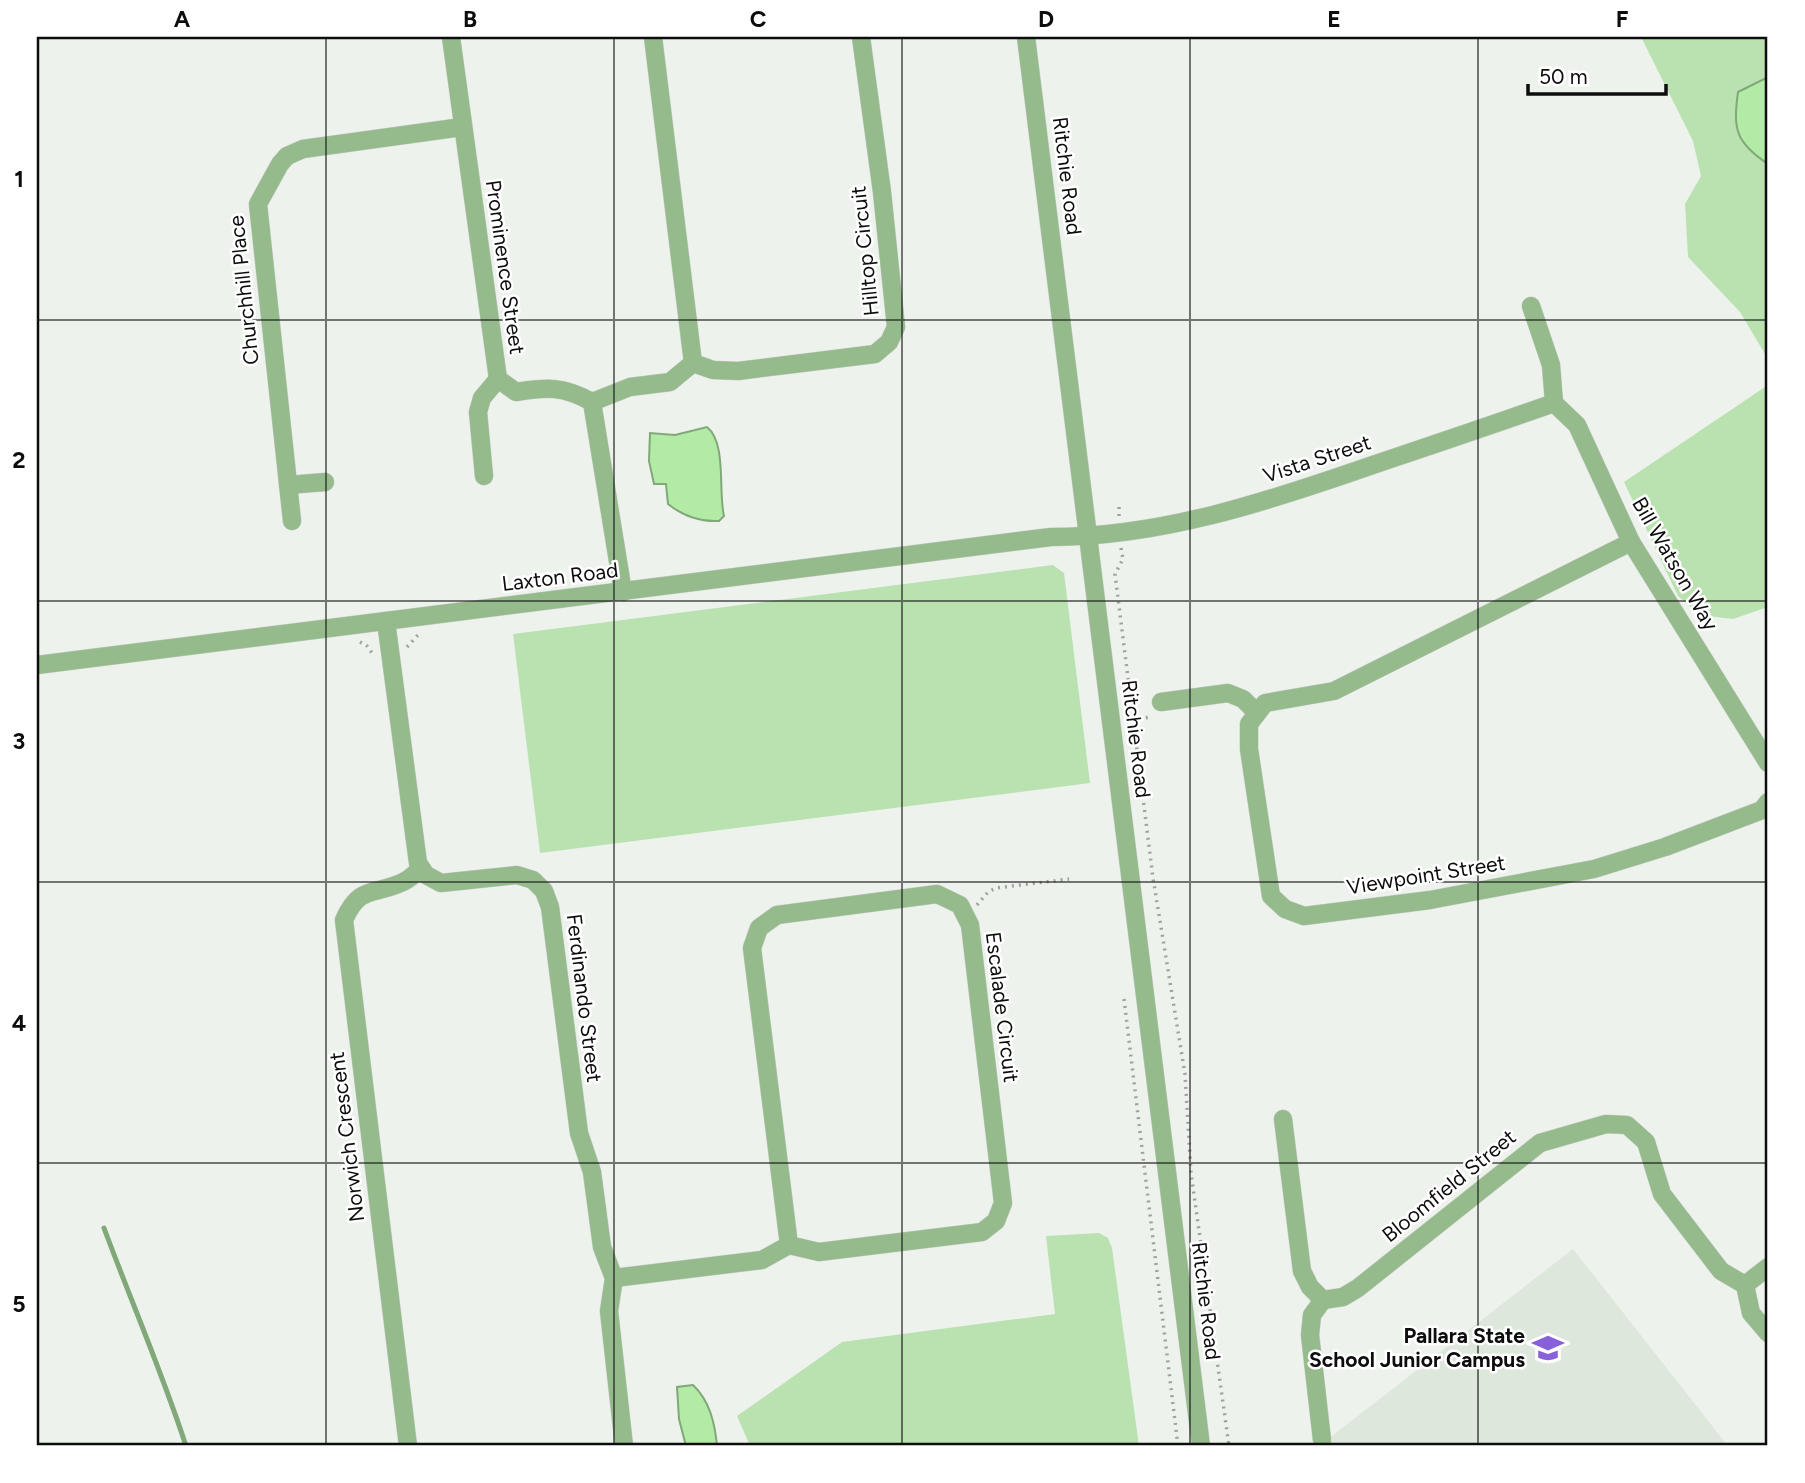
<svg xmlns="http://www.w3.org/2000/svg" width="1805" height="1483" font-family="Figtree,sans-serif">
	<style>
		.built { fill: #dee7db }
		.green { fill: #b9e2b0 }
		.water { fill: #b2eba6; stroke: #80a878; stroke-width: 2 }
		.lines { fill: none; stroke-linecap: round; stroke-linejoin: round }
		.stream { stroke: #80a878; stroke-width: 5 }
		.minor-casing { stroke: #cacdc9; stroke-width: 19 }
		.path { stroke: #9fa29e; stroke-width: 3.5; stroke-dasharray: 2 5; stroke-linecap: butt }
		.minor { stroke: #95bb8d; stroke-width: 18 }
		.grid { fill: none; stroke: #0c0d0c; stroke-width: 2; stroke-opacity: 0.55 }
		.labels { text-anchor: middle; stroke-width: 5; stroke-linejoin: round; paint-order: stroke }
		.street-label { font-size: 21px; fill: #0c0d0c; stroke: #fff }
		.poi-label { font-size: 21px; font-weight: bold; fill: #0c0d0c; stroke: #fff; text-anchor: end }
		.neatline { fill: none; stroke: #0c0d0c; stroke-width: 2.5 }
		.grid-label { font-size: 23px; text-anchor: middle; font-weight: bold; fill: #0c0d0c }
	</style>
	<rect width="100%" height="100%" fill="#eef2ed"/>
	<path class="built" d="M1573,1249L1728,1446H1319Z"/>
	<g class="green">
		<path d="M1641,37H1768V359L1740,312L1688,257L1685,204L1701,176L1693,141Z"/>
		<path d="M1768,385V607L1733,619L1700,615L1678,596L1624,482Z"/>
		<path d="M1053,565L1064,573L1090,783L540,853L513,634Z"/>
		<path d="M1099,1233L1108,1238L1112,1248L1139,1446H750L737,1416L842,1342L1055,1314L1046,1236Z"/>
	</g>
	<g class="water">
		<path d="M1768,77V164C1735,142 1733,129 1738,92Z"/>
		<path d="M707,427C727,443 718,492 724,516L719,521C700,522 683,516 668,504L666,484H654L649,461L650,433L675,435Z"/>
		<path d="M693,1385C710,1401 715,1424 717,1446H686L679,1419L677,1387Z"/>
	</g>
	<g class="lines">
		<path class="stream" d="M104,1228C131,1301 162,1372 186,1446"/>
		<defs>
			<g id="minor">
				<path d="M451,37L498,379L516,392C548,387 563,386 592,402L623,592"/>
				<path d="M653,37L693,363"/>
				<path d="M1026,37L1201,1446"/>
				<path d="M1531,306L1551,365L1554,403L1577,425L1631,542L1768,763"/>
				<path d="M693,363L713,370L738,371L875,354L889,342L896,327L882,192L861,37"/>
				<path d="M592,402L630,387L670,382L693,363"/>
				<path d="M484,476L478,412L482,398L498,379"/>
				<path d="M288,485L325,482"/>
				<path d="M292,521L258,204L280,164L287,156L303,149L462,127"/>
				<path d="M1631,542L1334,691L1265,703L1249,724V749L1271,896L1285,909L1304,916L1430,900L1594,869L1665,847L1762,810L1768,802"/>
				<path d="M386,621L418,863L426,875L441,883L517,875L533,880L544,891L550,907L579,1133L592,1172L602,1247L614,1278L609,1311L624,1446"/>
				<path d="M37,665L1051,537C1160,537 1266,502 1367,467C1429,446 1492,425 1554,403"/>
				<path d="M1161,702L1228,693L1243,699L1256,712"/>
				<path d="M1283,1119L1302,1271L1310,1287L1323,1300L1343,1297L1358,1288L1540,1143L1606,1124L1627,1125L1646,1142L1662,1194L1721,1271L1745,1285L1751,1313L1768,1333"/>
				<path d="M614,1278L762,1260L789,1245L819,1252L982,1232L996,1221L1003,1203L970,925L960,905L937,894L777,915L759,928L752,948L789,1245"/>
				<path d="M1745,1285L1768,1267"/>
				<path d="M1322,1440L1310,1335L1312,1315L1323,1300"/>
				<path d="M408,1446L344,920C360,884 374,896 403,882C410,879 416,873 421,868"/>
			</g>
		</defs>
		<use href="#minor" class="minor-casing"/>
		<g class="path">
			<path d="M1119,516V504"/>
			<path d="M1121,548L1123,559L1115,574L1153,878L1185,1074L1191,1173L1229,1446"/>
			<path d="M360,642L367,646L372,653"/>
			<path d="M407,647L418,635"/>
			<path d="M1132,720L1151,717"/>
			<path d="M977,905L988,892L996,888L1069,879"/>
			<path d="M1124,999L1178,1446"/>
		</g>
		<use href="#minor" class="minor"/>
	</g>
	<path class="grid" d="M326,37V1446M614,37V1446M902,37V1446M1190,37V1446M1478,37V1446M37,320H1768M37,601H1768M37,882H1768M37,1163H1768"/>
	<defs>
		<symbol id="school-bare" viewBox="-9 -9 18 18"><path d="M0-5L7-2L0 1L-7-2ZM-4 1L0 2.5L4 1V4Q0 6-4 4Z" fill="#8760da" stroke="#fff" stroke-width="2.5" paint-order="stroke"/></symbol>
	</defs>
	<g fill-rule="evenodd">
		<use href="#school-bare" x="1526" y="1326" width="44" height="44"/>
	</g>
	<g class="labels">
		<g class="street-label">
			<text transform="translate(1067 176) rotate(83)" y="7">Ritchie Road</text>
			<text transform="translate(865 251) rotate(-96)" y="7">Hilltop Circuit</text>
			<text transform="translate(505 267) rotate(82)" y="7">Prominence Street</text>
			<text transform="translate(244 290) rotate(-96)" y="7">Churchhill Place</text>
			<text transform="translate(1317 459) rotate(-18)" y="7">Vista Street</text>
			<text transform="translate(1675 564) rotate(60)" y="7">Bill Watson Way</text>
			<text transform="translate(560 577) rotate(-7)" y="7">Laxton Road</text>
			<text transform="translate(1136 739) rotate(83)" y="7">Ritchie Road</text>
			<text transform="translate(1426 875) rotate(-9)" y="7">Viewpoint Street</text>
			<text transform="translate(584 998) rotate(83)" y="7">Ferdinando Street</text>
			<text transform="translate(1002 1007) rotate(83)" y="7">Escalade Circuit</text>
			<text transform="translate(347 1137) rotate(-97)" y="7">Norwich Crescent</text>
			<text transform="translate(1449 1186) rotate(-39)" y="7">Bloomfield Street</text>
			<text transform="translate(1206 1301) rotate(83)" y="7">Ritchie Road</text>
		</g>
		<g class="poi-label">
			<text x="1525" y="1343">Pallara State<tspan x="1525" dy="24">School Junior Campus</tspan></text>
		</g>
	</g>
	<rect width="1805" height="1483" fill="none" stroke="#ffffff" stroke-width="77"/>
	<path d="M1528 84v10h138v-10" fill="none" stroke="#0c0d0c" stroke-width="3.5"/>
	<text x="1539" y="84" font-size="21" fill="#0c0d0c" stroke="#ffffff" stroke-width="5" paint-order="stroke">50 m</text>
	<rect x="38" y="38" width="1728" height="1406" class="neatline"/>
	<g class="grid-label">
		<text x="182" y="27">A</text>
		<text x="470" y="27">B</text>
		<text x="758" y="27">C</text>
		<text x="1046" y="27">D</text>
		<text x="1334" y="27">E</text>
		<text x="1622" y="27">F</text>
		<text x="19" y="187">1</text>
		<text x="19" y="468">2</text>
		<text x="19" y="749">3</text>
		<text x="19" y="1031">4</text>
		<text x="19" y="1312">5</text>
	</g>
</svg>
